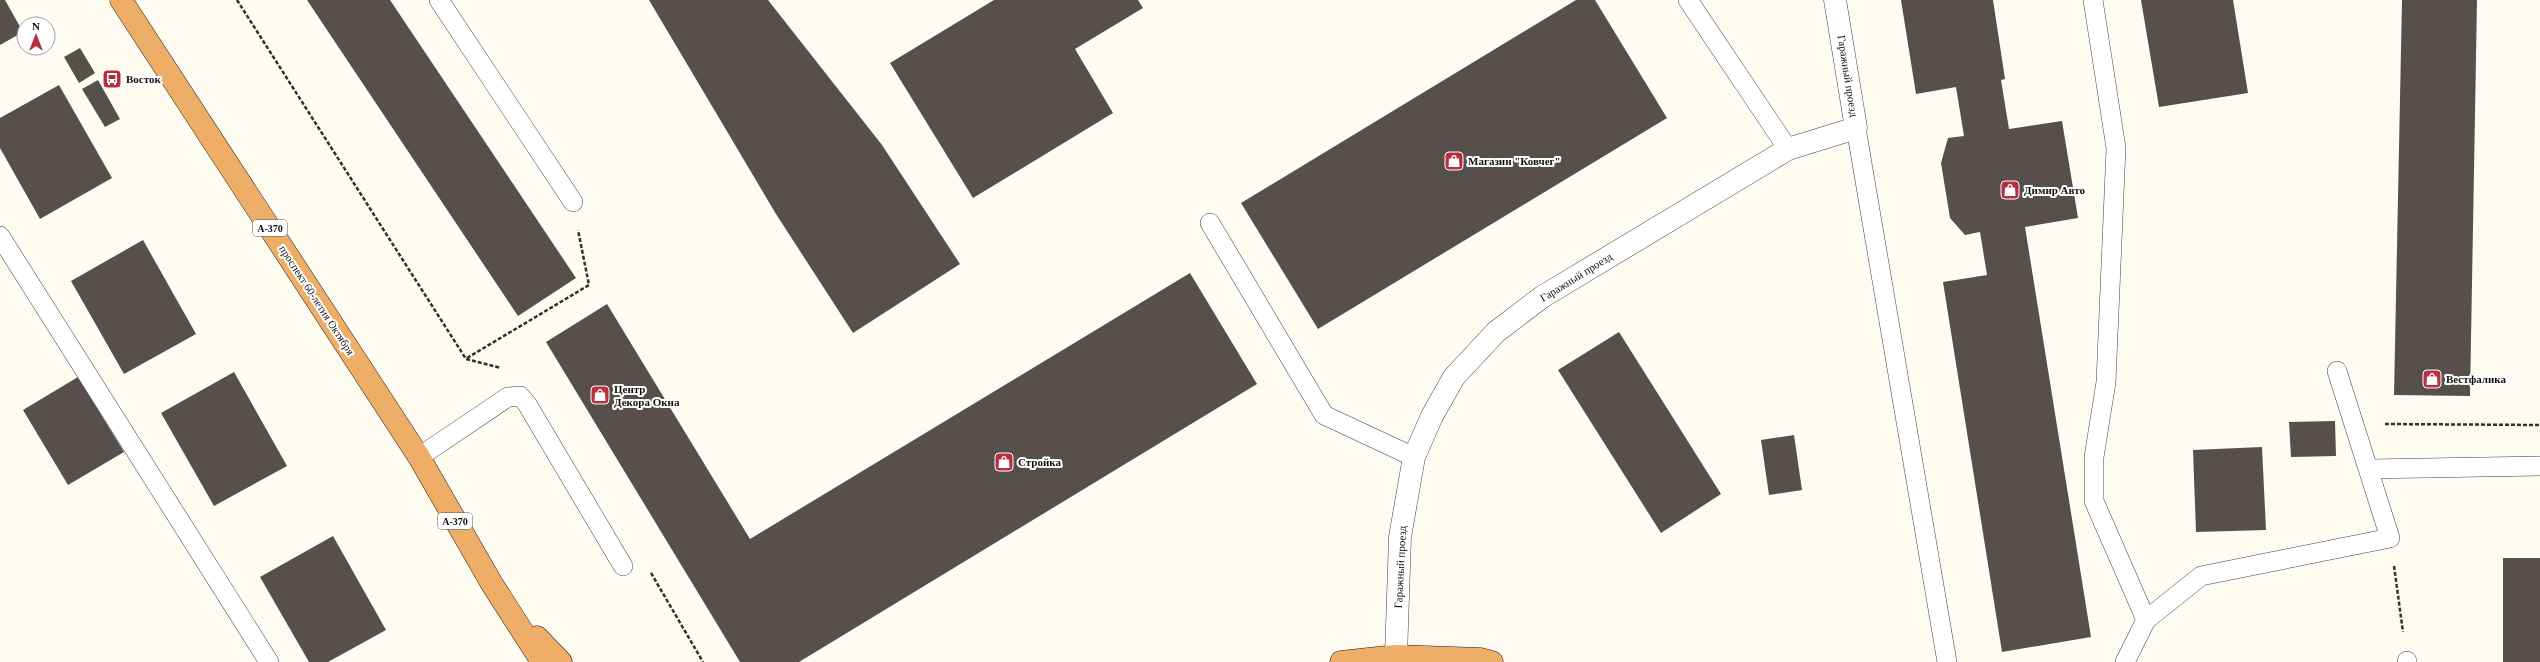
<svg xmlns="http://www.w3.org/2000/svg" width="2540" height="662" font-family="Georgia,serif">
	<style>
		.building { fill: #574f4b }
		.lines { fill: none; stroke-linecap: round; stroke-linejoin: round }
		.service-casing { stroke: #424242; stroke-width: 20 }
		.minor-casing { stroke: #424242; stroke-width: 23 }
		.trunk-casing { stroke: #202020; stroke-width: 23 }
		.path { stroke: #313131; stroke-width: 2.5; stroke-dasharray: 4 2; stroke-linecap: butt }
		.service { stroke: #fff; stroke-width: 19 }
		.minor { stroke: #fff; stroke-width: 22 }
		.trunk { stroke: #eeae68; stroke-width: 22 }
		.labels { text-anchor: middle; stroke-width: 4; stroke-linejoin: round; paint-order: stroke }
		.shield { fill: #fff; stroke: #575757; stroke-width: 1 }
		.shield-label { font-size: 10px; font-weight: bold; fill: #0f0f0f }
		.street-label { font-size: 11px; fill: #0f0f0f; stroke: #fff }
		.poi-label { font-size: 11px; font-weight: bold; fill: #0f0f0f; stroke: #fff; text-anchor: start }
	</style>
	<rect width="100%" height="100%" fill="#fefbf1"/>
	<g class="building">
		<path d="M0,0H5L23,32L0,45Z"/>
		<path d="M307,0H390L576,278L518,316Z"/>
		<path d="M649,0H768L882,145L960,264L853,333L776,214Z"/>
		<path d="M994,0H1138L1143,8L1075,49L1113,113L973,198L890,63Z"/>
		<path d="M1576,0H1595L1667,118L1318,329L1241,203Z"/>
		<path d="M1901,0H1993L2005,79L2001,80L2009,129L2062,121L2078,218L2025,227L2091,637L2002,652L1943,282L1987,275L1980,232L1965,235L1950,218L1941,163L1948,138L1964,136L1956,87L1916,94Z"/>
		<path d="M2141,0H2233L2248,93L2159,107Z"/>
		<path d="M2402,0H2477L2470,396L2394,395Z"/>
		<path d="M80,48L95,73L79,83L64,57Z"/>
		<path d="M98,80L120,119L105,127L82,89Z"/>
		<path d="M59,85L112,178L40,219L0,148V118Z"/>
		<path d="M143,240L196,334L124,374L71,281Z"/>
		<path d="M1190,273L1257,384L799,662H740L546,342L607,304L750,539Z"/>
		<path d="M1619,332L1721,494L1661,533L1558,370Z"/>
		<path d="M234,372L287,466L214,506L161,413Z"/>
		<path d="M78,377L124,452L68,485L23,410Z"/>
		<path d="M2335,421L2336,456L2291,457L2289,422Z"/>
		<path d="M1794,435L1802,490L1769,495L1761,440Z"/>
		<path d="M2262,447L2266,530L2196,532L2193,450Z"/>
		<path d="M333,536L386,630L328,662H309L260,577Z"/>
		<rect x="2503" y="558" width="37" height="104"/>
	</g>
	<g class="lines">
		<defs>
			<g id="service">
				<path d="M439,0L573,202"/>
				<path d="M1688,0L1788,149"/>
				<path d="M2093,0L2116,148L2106,382L2094,457V501L2146,620"/>
				<path d="M1856,128L1947,662"/>
				<path d="M1210,223L1324,415L1414,457"/>
				<path d="M0,236L269,662"/>
				<path d="M419,457L508,397L520,396L527,404L623,566"/>
				<path d="M2369,469L2540,466"/>
				<path d="M2407,661V662"/>
				<path d="M2125,662L2146,620L2201,576L2390,538L2337,371"/>
			</g>
			<path id="minor" d="M1396,656L1400,537L1414,457L1432,416L1454,377L1496,332L1542,297L1788,149L1856,128L1835,0"/>
			<g id="trunk">
				<path d="M121,0L419,457L492,584L542,662"/>
				<path d="M537,637L561,662"/>
				<path d="M1341,662L1396,656L1481,659L1492,662"/>
			</g>
		</defs>
		<use href="#service" class="service-casing"/>
		<use href="#minor" class="minor-casing"/>
		<use href="#trunk" class="trunk-casing"/>
		<g class="path">
			<path d="M237,0L466,359L501,368"/>
			<path d="M467,358L589,285L578,230"/>
			<path d="M2385,424L2540,425"/>
			<path d="M2394,566L2403,632"/>
			<path d="M651,573L703,662"/>
		</g>
		<use href="#service" class="service"/>
		<use href="#minor" class="minor"/>
		<use href="#trunk" class="trunk"/>
	</g>
	<defs>
		<symbol id="bus-square" viewBox="-11 -11 22 22"><rect x="-9" y="-9" width="18" height="18" rx="4" fill="#b72e3f" stroke="#fff"/><path d="M-5-6H5V4H4V6H2V4H-2V6H-4V4H-5ZM-3.5-4V0h7V-4ZM-3.5 1.2v1.5H-2V1.2ZM2 1.2v1.5H3.5V1.2Z" fill="#fff"/></symbol>
		<symbol id="shop-square" viewBox="-11 -11 22 22"><rect x="-9" y="-9" width="18" height="18" rx="4" fill="#b72e3f" stroke="#fff"/><path d="M-5-2.5h2.3a2.7 3.5 0 0 1 5.4 0H5L5.5 6h-11ZM-1.5-2.5h3a1.5 2.3 0 0 0-3 0Z" fill="#fff"/></symbol>
	</defs>
	<g fill-rule="evenodd">
		<use href="#bus-square" x="101" y="68" width="22" height="22"/>
		<use href="#shop-square" x="1443" y="150" width="22" height="22"/>
		<use href="#shop-square" x="1999" y="179" width="22" height="22"/>
		<use href="#shop-square" x="2421" y="368" width="22" height="22"/>
		<use href="#shop-square" x="589" y="384" width="22" height="22"/>
		<use href="#shop-square" x="993" y="451" width="22" height="22"/>
	</g>
	<g class="labels">
		<g class="shield">
			<rect x="253" y="220" width="34" height="16" rx="3"/>
			<rect x="438" y="513" width="34" height="16" rx="3"/>
		</g>
		<g class="shield-label">
			<text x="270" y="232">А-370</text>
			<text x="455" y="525">А-370</text>
		</g>
		<g class="street-label">
			<text transform="translate(1848 76) rotate(81)" y="4">Гаражный проезд</text>
			<text transform="translate(1576 277) rotate(-32)" y="4">Гаражный проезд</text>
			<text transform="translate(317 300) rotate(57)" y="4">проспект 60-летия Октября</text>
			<text transform="translate(1400 567) rotate(-87)" y="4">Гаражный проезд</text>
		</g>
		<g class="poi-label">
			<text x="126" y="83">Восток</text>
			<text x="1468" y="165">Магазин "Ковчег"</text>
			<text x="2024" y="194">Димир Авто</text>
			<text x="2446" y="383">Вестфалика</text>
			<text x="614" y="393">Центр<tspan x="614" dy="13">Декора Окна</tspan></text>
			<text x="1018" y="466">Стройка</text>
		</g>
	</g>
	<g transform="translate(36 36)"><circle r="19" fill="#ffffff" stroke="#9f9f9f"/>
	<path d="M0-3L7 15L0 10L-7 15Z" fill="#b72e3f"/>
	<text y="-6" font-size="11" font-weight="bold" text-anchor="middle" fill="#0f0f0f">N</text>
	</g>
</svg>
